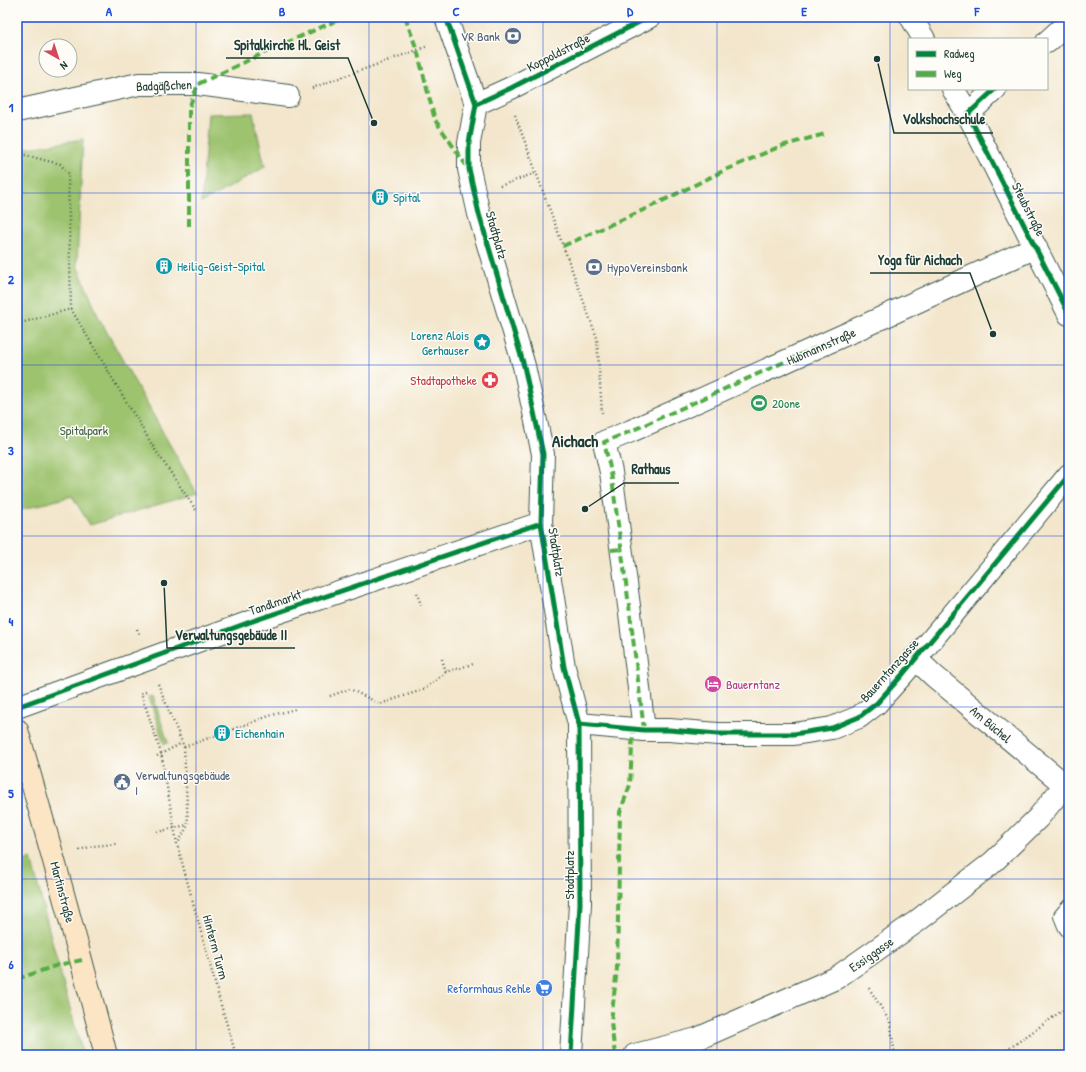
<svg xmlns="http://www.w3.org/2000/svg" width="1086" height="1072" font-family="'Patrick Hand',sans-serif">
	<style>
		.green { fill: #9dc36e; stroke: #5e8051 }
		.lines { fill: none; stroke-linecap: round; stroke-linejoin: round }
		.service-casing { stroke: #3f564b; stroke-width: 18 }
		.pedestrian-casing { stroke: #3f564b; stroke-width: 24 }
		.minor-casing { stroke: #3f564b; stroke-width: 24 }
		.secondary-casing { stroke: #3f564b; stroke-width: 24 }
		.path { stroke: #3f564b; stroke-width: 2.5; stroke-dasharray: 1 3; stroke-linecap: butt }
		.service { stroke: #fff; stroke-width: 16 }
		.pedestrian { stroke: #fff; stroke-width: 22 }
		.minor { stroke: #fff; stroke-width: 22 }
		.secondary { stroke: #fce5c4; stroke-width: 22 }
		.quiet { stroke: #52ad45; stroke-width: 4; stroke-dasharray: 8 4; stroke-linecap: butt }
		.cycleway-casing { stroke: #fdfcf7; stroke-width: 8 }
		.cycleway { stroke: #00873e; stroke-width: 5 }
		.grid { fill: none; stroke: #1d4ed8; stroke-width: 1; stroke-opacity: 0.55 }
		.labels { text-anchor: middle; stroke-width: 3; stroke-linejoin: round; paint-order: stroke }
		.service-label { font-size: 13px; fill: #4e5e75; stroke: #fdfcf7; text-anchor: start }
		.street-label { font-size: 13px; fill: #1f3d34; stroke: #fdfcf7 }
		.culture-label { font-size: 13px; fill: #0d838f; stroke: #fdfcf7; text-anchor: start }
		.health-label { font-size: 13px; fill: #be3a42; stroke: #fdfcf7; text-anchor: end }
		.leisure-label { font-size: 13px; fill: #27864d; stroke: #fdfcf7; text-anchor: start }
		.park-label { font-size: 13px; fill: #3e5e42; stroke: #fdfcf7 }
		.hotel-label { font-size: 13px; fill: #b23c85; stroke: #fdfcf7; text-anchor: start }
		.shop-label { font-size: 13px; fill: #366cbe; stroke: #fdfcf7; text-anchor: end }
		.district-label { font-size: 17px; font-weight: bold; fill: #1f3d34; stroke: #fdfcf7 }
		.leader { fill: none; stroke: #1f3d34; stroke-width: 1.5 }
		.callout-dot { fill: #1f3d34; stroke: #fdfcf7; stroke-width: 1.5 }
		.callout-label { font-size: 14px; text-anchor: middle; font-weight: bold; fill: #1f3d34; stroke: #fdfcf7; stroke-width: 3; stroke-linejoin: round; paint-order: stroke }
		.neatline { fill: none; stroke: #1d4ed8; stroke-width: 1.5 }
		.grid-label { font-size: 13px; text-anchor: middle; font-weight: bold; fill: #1d4ed8 }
	</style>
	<rect width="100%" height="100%" fill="#fdfcf7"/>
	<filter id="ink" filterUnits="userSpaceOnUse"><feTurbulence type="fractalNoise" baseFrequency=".025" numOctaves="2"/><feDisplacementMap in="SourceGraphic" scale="8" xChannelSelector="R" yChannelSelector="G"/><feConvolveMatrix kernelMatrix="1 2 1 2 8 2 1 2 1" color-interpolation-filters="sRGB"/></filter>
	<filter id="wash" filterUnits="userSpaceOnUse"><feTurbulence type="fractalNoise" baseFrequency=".012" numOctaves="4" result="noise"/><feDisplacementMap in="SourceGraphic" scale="16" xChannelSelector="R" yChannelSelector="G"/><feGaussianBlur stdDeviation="0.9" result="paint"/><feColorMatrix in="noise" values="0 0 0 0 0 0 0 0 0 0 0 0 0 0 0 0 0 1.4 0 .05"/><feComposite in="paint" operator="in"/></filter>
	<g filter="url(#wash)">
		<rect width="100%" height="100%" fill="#f3e6cc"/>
		<g class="green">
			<path d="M253,113L265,167L201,203L208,114Z"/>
			<path d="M83,139L77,265L99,318L197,493L90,525L72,496L17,511V150Z"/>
			<path d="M153,696L168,743L164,744L149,697Z"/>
			<path d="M31,858L58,965L83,1055H17V864Z"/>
		</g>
	</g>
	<g filter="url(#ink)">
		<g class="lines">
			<defs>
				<path id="service" d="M1069,908L1062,916L1066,926L1069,930"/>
				<path id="pedestrian" d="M644,730L630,613L611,472L604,442L631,431L853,331"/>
				<g id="minor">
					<path d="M446,17L476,104L469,143V169L479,214L524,366L543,454L541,523L564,667L579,724L580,904L571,1055"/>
					<path d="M911,17L924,39"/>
					<path d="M1047,42L1069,22"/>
					<path d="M953,89L968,114L1069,314"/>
					<path d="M476,104L511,88L649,17"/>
					<path d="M17,111L139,84H198L288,96"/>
					<path d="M968,114L995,89"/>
					<path d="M853,331L1036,247"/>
					<path d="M17,707L250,622L541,523"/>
					<path d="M579,724L644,730H669L718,734H794L832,728L859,717L877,703L903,674L1069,475"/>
					<path d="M635,1055L697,1039L836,978L916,922L992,863L1038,818L1065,785L934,676L915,658"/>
				</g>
				<path id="secondary" d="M17,730C48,838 78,946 106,1055"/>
			</defs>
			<use href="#service" class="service-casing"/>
			<use href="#pedestrian" class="pedestrian-casing"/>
			<use href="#minor" class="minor-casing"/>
			<use href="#secondary" class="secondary-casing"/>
			<g class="path">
				<path d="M312,88L428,46"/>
				<path d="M515,115L597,338L602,413"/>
				<path d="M17,153L60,164L68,173L71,309L154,448L196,510"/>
				<path d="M500,186L535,173"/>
				<path d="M17,324L71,309"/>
				<path d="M417,593L422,608"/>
				<path d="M137,629L139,634"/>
				<path d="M442,659L446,672"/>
				<path d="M158,684L184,747L188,825L178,843"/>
				<path d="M146,691L141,693L161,753L177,844L221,1005L236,1055"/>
				<path d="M330,696L350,689L380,704L425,689L446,672L473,664"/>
				<path d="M184,747L269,716L295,709"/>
				<path d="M157,756L182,743"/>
				<path d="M157,832L187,825"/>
				<path d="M79,850L93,846L116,844"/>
				<path d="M869,988L890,1022L895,1055"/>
				<path d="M1000,1055L1069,1006"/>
			</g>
			<use href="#service" class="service"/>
			<use href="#pedestrian" class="pedestrian"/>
			<use href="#minor" class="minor"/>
			<use href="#secondary" class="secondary"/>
			<g class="quiet">
				<path d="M405,17L417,50L435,120L468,168"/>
				<path d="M189,226V108L198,84L268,51L344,17"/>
				<path d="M563,246L652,206L723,171L781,146L825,134"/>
				<path d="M611,550L621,549"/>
				<path d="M644,730L630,613L611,472L604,442L631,431L853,331"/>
				<path d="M17,979L58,965L82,960"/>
				<path d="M615,1055L611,1022L617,968L620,812L630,785L633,729"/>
			</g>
			<defs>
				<g id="cycleway">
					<path d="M446,17L476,104L469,143V169L479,214L524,366L543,454L541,523L564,667L579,724L580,904L571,1055"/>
					<path d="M995,89L968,114L1069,314"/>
					<path d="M476,104L511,88L649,17"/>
					<path d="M17,707L250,622L541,523"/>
					<path d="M579,724L644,730H669L718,734H794L832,728L859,717L877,703L903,674L1069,475"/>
				</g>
			</defs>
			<use href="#cycleway" class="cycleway-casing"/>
			<use href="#cycleway" class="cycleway"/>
		</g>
	</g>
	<path class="grid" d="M196,17V1055M369,17V1055M543,17V1055M717,17V1055M890,17V1055M17,193H1069M17,365H1069M17,536H1069M17,707H1069M17,879H1069"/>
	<defs>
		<symbol id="bank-disc" viewBox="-11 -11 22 22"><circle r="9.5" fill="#5c6f8a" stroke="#fdfcf7"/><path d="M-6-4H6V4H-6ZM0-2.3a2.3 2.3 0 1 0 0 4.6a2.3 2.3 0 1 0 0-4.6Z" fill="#fff"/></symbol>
		<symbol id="building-disc" viewBox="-11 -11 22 22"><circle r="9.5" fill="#0f9aa8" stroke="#fdfcf7"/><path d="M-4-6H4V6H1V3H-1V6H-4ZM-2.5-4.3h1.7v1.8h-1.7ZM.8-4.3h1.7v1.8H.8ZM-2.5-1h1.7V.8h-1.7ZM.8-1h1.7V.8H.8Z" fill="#fff"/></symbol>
		<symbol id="sight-disc" viewBox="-11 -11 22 22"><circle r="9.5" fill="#0f9aa8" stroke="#fdfcf7"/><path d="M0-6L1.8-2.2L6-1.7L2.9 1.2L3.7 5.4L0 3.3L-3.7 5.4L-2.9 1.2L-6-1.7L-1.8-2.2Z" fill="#fff"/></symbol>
		<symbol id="pharmacy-disc" viewBox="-11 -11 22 22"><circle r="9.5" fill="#e0444e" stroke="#fdfcf7"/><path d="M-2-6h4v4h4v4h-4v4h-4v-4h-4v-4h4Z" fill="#fff"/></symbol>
		<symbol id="stadium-disc" viewBox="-11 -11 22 22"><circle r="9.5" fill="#2e9e5b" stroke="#fdfcf7"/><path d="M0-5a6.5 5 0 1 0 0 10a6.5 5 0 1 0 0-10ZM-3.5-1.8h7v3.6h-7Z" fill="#fff"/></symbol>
		<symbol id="hotel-disc" viewBox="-11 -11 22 22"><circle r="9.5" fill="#d1479c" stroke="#fdfcf7"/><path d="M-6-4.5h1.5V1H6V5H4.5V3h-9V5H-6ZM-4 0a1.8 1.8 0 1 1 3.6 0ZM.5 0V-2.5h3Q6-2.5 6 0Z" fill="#fff"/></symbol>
		<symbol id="civic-disc" viewBox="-11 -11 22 22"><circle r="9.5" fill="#5c6f8a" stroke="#fdfcf7"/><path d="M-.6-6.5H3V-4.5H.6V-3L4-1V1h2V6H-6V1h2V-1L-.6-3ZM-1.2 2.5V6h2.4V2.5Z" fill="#fff"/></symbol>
		<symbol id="supermarket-disc" viewBox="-11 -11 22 22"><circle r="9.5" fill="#3f7fe0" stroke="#fdfcf7"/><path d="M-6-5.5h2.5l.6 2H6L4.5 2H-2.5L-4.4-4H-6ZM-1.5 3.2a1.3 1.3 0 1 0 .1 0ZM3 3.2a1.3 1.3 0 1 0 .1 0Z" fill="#fff"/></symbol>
	</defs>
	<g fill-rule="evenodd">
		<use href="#bank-disc" x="503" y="26" width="20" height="20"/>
		<use href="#building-disc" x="370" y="187" width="20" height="20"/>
		<use href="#building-disc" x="154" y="256" width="20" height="20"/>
		<use href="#bank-disc" x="584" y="257" width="20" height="20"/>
		<use href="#sight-disc" x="472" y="332" width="20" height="20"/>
		<use href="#pharmacy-disc" x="480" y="370" width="20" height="20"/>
		<use href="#stadium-disc" x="749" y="393" width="20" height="20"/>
		<use href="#hotel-disc" x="703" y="674" width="20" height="20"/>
		<use href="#building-disc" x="212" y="723" width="20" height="20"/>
		<use href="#civic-disc" x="112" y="772" width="20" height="20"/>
		<use href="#supermarket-disc" x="534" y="978" width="20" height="20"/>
	</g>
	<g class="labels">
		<g class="service-label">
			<text x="500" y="41" text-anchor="end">VR Bank</text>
			<text x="607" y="272">HypoVereinsbank</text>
			<text x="135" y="780">Verwaltungsgebäude<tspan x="135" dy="15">I</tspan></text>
		</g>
		<g class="street-label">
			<text transform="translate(558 52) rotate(-27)" y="5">Koppoldstraße</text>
			<text transform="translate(164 85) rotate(-2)" y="5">Badgäßchen</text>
			<text transform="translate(1029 209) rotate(63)" y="5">Steubstraße</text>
			<text transform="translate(497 235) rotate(74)" y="5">Stadtplatz</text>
			<text transform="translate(821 346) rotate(-24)" y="5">Hubmannstraße</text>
			<text transform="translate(557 552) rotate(81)" y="5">Stadtplatz</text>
			<text transform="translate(275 602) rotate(-19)" y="5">Tandlmarkt</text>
			<text transform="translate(889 670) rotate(-48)" y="5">Bauerntanzgasse</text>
			<text transform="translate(991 724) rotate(40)" y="5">Am Büchel</text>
			<text transform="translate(569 875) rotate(-90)" y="5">Stadtplatz</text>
			<text transform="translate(63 892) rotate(75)" y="5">Martinstraße</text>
			<text transform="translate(216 947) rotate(75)" y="5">Hinterm Turm</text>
			<text transform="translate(871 954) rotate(-35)" y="5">Essiggasse</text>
		</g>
		<g class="culture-label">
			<text x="393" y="202">Spital</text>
			<text x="177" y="271">Heilig-Geist-Spital</text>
			<text x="469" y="340" text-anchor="end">Lorenz Alois<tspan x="469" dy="15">Gerhauser</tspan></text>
			<text x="235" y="738">Eichenhain</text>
		</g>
		<g class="health-label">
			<text x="477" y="385">Stadtapotheke</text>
		</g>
		<g class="leisure-label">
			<text x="772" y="408">20one</text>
		</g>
		<g class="park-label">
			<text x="84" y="435">Spitalpark</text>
		</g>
		<g class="hotel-label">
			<text x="726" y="689">Bauerntanz</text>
		</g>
		<g class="shop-label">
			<text x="531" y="993">Reformhaus Rehle</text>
		</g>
		<g class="district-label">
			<text x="575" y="447">Aichach</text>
		</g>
	</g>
	<path class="leader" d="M374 123L348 58H226M877 59L894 133H993M993 334L970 273H870M585 509L624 483H679M164 583L167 648H295"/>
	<g class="callout-dot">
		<circle cx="374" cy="123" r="4"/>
		<circle cx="877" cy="59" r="4"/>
		<circle cx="993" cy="334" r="4"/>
		<circle cx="585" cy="509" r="4"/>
		<circle cx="164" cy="583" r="4"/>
	</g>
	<g class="callout-label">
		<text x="287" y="50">Spitalkirche Hl. Geist</text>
		<text x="944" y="124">Volkshochschule</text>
		<text x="920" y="265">Yoga für Aichach</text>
		<text x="651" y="474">Rathaus</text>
		<text x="231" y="640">Verwaltungsgebäude II</text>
	</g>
	<rect width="1086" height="1072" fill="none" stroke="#fdfcf7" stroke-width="44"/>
	<rect x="908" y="38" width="140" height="52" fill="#fdfcf7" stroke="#a4b0a9"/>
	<rect x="916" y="51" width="20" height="6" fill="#00873e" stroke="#a4b0a9"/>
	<text x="944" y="58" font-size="12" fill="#1f3d34">Radweg</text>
	<rect x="916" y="71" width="20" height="6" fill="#52ad45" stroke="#a4b0a9"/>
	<text x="944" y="78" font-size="12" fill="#1f3d34">Weg</text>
	<g transform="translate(58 58) rotate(141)"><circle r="19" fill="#fdfcf7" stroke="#a4b0a9"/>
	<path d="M0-3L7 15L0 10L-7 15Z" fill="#d1495b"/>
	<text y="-6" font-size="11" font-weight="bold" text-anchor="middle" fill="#1f3d34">N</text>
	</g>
	<rect x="22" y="22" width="1042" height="1028" class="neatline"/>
	<g class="grid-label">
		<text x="109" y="16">A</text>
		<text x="282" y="16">B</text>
		<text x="456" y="16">C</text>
		<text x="630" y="16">D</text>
		<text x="804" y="16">E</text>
		<text x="977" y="16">F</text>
		<text x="11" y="112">1</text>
		<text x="11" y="284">2</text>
		<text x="11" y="455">3</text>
		<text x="11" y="626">4</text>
		<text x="11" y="798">5</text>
		<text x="11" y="969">6</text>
	</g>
</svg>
